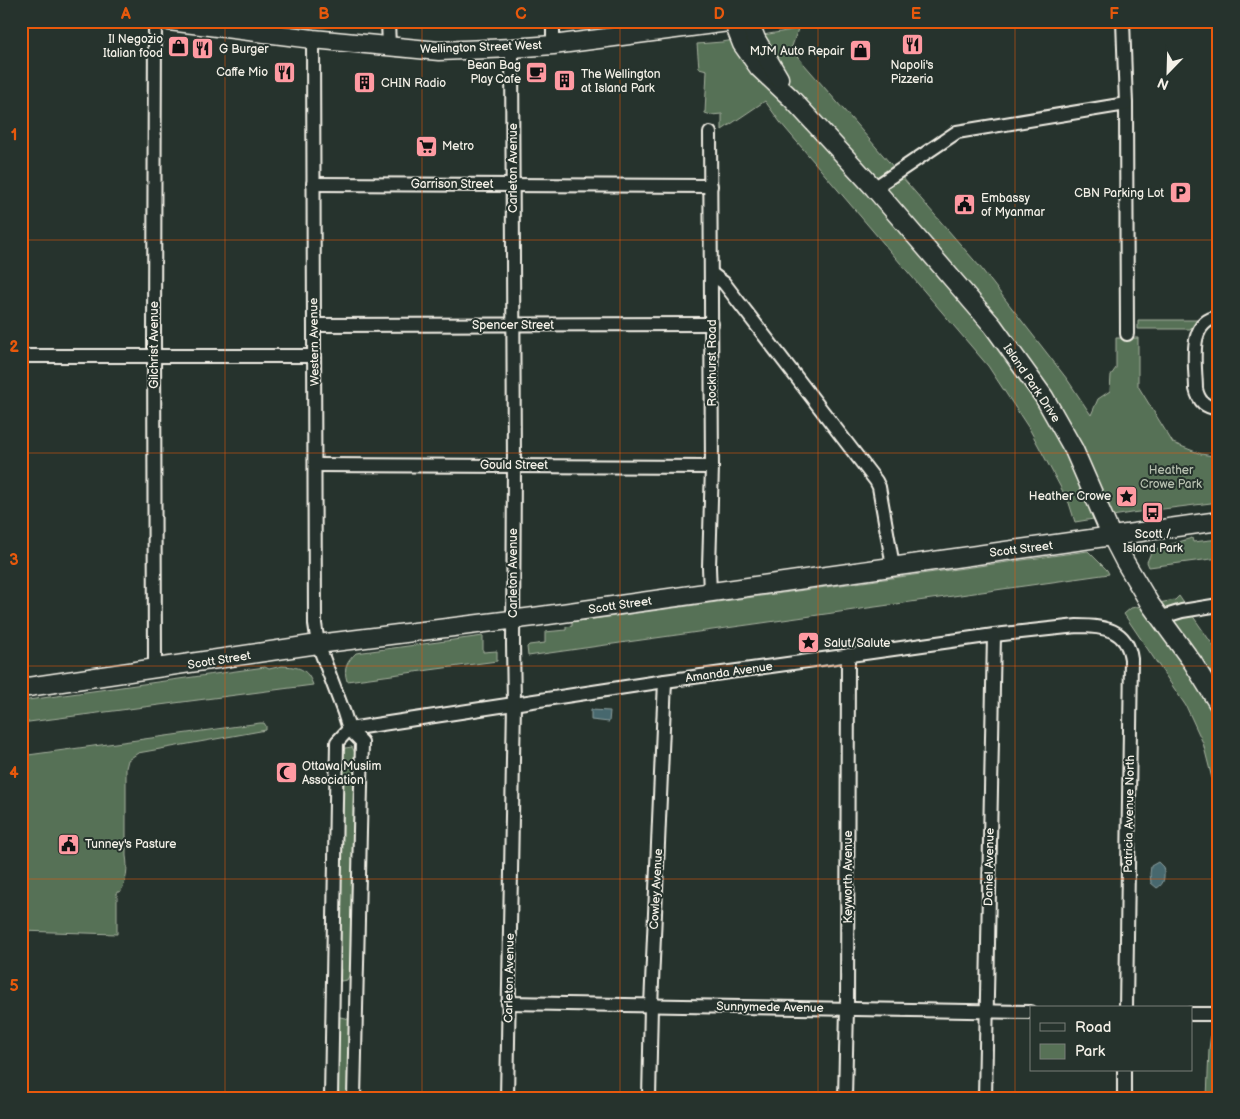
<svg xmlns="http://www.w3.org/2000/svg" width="1240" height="1119" font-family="'Balsamiq Sans',sans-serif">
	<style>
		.green { fill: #577156; stroke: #a6b19f }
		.water { fill: #47686e; stroke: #8c9f9f }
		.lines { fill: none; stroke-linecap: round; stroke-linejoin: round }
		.street-casing { stroke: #f4f1e8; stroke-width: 16 }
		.secondary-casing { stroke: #f4f1e8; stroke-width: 21 }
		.street { stroke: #26332d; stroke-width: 12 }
		.secondary { stroke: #26332d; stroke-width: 18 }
		.grid { fill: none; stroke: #e8590c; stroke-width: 1; stroke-opacity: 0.55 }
		.labels { text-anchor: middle; stroke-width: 4; stroke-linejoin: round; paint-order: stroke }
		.poi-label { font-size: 12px; fill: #f4f1e8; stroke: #26332d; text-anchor: start }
		.street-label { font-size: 12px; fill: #f4f1e8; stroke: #26332d }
		.park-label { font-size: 12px; fill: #b5beae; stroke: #26332d }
		.neatline { fill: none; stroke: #e8590c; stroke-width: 2 }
		.grid-label { font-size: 16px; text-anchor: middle; font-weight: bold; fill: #e8590c }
	</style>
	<rect width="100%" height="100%" fill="#26332d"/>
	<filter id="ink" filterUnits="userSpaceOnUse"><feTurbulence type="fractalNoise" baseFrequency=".02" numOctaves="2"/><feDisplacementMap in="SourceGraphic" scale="10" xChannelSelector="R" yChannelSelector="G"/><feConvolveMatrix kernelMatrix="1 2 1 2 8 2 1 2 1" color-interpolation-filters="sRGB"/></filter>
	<g filter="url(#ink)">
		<g class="green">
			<path d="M798,29L791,49L980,267L1067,379L1091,415L1098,399L1110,391L1111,375L1116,368V338H1138V386L1173,443L1201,454L1219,457V502L1131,513L1075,522L1069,503L1030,430L988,366L780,122L765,101L722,130V114L711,115L705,113L707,70L699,68L697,44L722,42Z"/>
			<path d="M1138,320H1198L1190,329H1138Z"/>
			<path d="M1192,538L1193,542L1219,539V558L1149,567L1147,562L1152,550Z"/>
			<path d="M1088,551L1107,570L1109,574L528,656L527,647L529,645L545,643V632L566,630V627L572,626V622Z"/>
			<path d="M1179,596L1219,654V806L1203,743L1186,706L1124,614L1131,608L1175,600Z"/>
			<path d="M483,636V652L497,651V661L347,681C343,668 347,662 356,653Z"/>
			<path d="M282,666C299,667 307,668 313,685L21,723V701L265,667L269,669Z"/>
			<path d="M260,723H264L266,726V730L138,753L128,760L126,768V856C128,866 127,883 120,892H117V934L21,931V756Z"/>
			<path d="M352,747L355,753L350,974L347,980L341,981L338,975L342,753L345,748Z"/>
			<path d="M1219,971V1098H1207L1209,1049Z"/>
			<path d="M340,1017L346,1018L349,1020L348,1098H335L337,1020Z"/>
		</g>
		<g class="water">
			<path d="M591,710L610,711L609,722L591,720Z"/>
			<path d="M1158,862L1163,867C1165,875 1165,884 1157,888L1151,883L1150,874L1151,866Z"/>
		</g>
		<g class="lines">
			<defs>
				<g id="street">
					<path d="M155,21L154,337L155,669"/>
					<path d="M388,21L389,47"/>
					<path d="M1123,21L1126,104L1127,334"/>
					<path d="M313,39L315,624L318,644L344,713L349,729L362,742L354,1098"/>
					<path d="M553,45V21"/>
					<path d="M313,184L711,186"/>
					<path d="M874,188L957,132L1126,104"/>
					<path d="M712,274L724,283L876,481L879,487L893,566"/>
					<path d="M1219,317C1186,321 1196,365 1196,389C1199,402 1205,407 1219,409"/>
					<path d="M314,325L712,324"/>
					<path d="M21,356H314"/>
					<path d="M315,465L712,467"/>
					<path d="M710,593L709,567L712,467L710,133"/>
					<path d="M1159,618L1182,611L1219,605"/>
					<path d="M349,729L665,681L994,635L1077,626C1104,626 1127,629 1131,659L1126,1008"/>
					<path d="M508,1003L1031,1012"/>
					<path d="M1191,1014H1219"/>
					<path d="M331,1098L337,742L349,729"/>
					<path d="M507,1098L514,703L513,645L514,465L512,48"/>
					<path d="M649,1098L651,1006L665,681"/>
					<path d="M845,1098L847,1008L848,655"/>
					<path d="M985,1098L994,635"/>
					<path d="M1124,1098V1070"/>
				</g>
				<g id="secondary">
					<path d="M169,21L313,39L439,51L512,48L553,45L736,21"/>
					<path d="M733,21L742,44L759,68L791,98L874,188L993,326L1044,397L1074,450L1112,537L1125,562L1150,604L1193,663L1219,705"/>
					<path d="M749,21L756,39L779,78"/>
					<path d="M21,688L318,644L534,617L1219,521"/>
				</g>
			</defs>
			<use href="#street" class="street-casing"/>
			<use href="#secondary" class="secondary-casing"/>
			<use href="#street" class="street"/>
			<use href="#secondary" class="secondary"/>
		</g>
	</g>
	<path class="grid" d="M225,21V1098M422,21V1098M620,21V1098M818,21V1098M1015,21V1098M21,240H1219M21,453H1219M21,666H1219M21,879H1219"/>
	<defs>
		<symbol id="restaurant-square" viewBox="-11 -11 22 22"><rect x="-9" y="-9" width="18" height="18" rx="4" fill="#ff9aa2" stroke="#26332d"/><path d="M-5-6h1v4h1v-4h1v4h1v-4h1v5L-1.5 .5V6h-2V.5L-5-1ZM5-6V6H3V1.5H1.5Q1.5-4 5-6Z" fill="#111"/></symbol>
		<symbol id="shop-square" viewBox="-11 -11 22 22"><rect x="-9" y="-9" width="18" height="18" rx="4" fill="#ff9aa2" stroke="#26332d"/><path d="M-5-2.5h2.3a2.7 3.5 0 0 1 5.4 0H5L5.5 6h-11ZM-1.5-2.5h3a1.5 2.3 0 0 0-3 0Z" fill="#111"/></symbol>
		<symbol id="cafe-square" viewBox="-11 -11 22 22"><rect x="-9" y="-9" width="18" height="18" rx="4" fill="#ff9aa2" stroke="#26332d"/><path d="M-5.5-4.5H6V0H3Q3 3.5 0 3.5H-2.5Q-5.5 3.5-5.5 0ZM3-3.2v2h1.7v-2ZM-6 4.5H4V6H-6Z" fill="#111"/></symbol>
		<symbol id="building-square" viewBox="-11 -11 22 22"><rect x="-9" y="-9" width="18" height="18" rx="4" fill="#ff9aa2" stroke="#26332d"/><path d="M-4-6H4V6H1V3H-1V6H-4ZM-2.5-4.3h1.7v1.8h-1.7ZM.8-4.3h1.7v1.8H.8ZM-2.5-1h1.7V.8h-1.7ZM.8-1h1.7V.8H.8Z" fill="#111"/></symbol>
		<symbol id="supermarket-square" viewBox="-11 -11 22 22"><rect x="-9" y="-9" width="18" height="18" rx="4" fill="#ff9aa2" stroke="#26332d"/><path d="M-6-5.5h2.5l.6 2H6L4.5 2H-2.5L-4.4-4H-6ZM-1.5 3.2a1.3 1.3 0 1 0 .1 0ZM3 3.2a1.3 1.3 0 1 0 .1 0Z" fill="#111"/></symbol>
		<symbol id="parking-square" viewBox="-11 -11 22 22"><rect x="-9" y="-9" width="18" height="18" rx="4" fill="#ff9aa2" stroke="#26332d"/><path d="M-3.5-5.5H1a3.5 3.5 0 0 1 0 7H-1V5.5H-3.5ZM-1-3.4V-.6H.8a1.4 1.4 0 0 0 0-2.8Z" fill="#111"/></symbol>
		<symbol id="civic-square" viewBox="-11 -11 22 22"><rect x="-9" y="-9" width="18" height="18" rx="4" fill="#ff9aa2" stroke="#26332d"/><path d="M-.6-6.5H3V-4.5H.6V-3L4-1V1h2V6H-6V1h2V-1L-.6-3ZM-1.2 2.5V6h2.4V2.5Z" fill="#111"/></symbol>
		<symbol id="sight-square" viewBox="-11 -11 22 22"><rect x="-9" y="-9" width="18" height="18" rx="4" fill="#ff9aa2" stroke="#26332d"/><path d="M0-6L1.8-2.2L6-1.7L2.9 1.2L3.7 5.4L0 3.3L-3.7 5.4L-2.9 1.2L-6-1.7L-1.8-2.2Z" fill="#111"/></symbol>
		<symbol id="bus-square" viewBox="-11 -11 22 22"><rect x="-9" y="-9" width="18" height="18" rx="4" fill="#ff9aa2" stroke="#26332d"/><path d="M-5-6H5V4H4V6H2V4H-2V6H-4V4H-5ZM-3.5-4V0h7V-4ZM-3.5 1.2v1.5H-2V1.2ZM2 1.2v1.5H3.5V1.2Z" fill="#111"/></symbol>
		<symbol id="mosque-square" viewBox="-11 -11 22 22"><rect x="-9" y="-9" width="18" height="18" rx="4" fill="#ff9aa2" stroke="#26332d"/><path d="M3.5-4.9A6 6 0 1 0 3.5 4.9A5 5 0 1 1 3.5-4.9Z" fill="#111"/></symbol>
	</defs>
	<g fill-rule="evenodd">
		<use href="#restaurant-square" x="900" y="32" width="25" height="25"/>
		<use href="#shop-square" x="166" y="34" width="25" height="25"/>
		<use href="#restaurant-square" x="190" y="36" width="25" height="25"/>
		<use href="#shop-square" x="848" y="38" width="25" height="25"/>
		<use href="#restaurant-square" x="272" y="60" width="25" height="25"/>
		<use href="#cafe-square" x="524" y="60" width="25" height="25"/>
		<use href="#building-square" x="552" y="68" width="25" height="25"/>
		<use href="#building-square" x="352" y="70" width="25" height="25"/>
		<use href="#supermarket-square" x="414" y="134" width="25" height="25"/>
		<use href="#parking-square" x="1168" y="180" width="25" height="25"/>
		<use href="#civic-square" x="952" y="192" width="25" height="25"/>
		<use href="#sight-square" x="1114" y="484" width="25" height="25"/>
		<use href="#bus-square" x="1140" y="500" width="25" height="25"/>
		<use href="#sight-square" x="796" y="630" width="25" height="25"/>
		<use href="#mosque-square" x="274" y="760" width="25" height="25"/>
		<use href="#civic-square" x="56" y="832" width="25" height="25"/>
	</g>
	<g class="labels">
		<g class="poi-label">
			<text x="163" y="43" text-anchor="end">Il Negozio<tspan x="163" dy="14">Italian food</tspan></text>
			<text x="219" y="53">G Burger</text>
			<text x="844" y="55" text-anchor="end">MJM Auto Repair</text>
			<text x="521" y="69" text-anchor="end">Bean Bag<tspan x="521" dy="14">Play Cafe</tspan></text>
			<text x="912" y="69" text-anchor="middle">Napoli's<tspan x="912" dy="14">Pizzeria</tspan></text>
			<text x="268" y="76" text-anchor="end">Caffe Mio</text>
			<text x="581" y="78">The Wellington<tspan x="581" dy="14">at Island Park</tspan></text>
			<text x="381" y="87">CHIN Radio</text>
			<text x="442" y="150">Metro</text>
			<text x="1164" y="197" text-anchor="end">CBN Parking Lot</text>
			<text x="981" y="202">Embassy<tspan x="981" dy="14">of Myanmar</tspan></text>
			<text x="1111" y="500" text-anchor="end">Heather Crowe</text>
			<text x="1153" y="538" text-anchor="middle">Scott /<tspan x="1153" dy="14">Island Park</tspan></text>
			<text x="824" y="647">Salut/Salute</text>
			<text x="302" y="770">Ottawa Muslim<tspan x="302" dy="14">Association</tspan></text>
			<text x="85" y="848">Tunney's Pasture</text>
		</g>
		<g class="street-label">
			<text transform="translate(481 47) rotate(-2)" y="4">Wellington Street West</text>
			<text transform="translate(513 168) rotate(-90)" y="4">Carleton Avenue</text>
			<text x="452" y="188">Garrison Street</text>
			<text x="513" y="329">Spencer Street</text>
			<text transform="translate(314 342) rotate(-91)" y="4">Western Avenue</text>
			<text transform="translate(154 345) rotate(-90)" y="4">Gilchrist Avenue</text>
			<text transform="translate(712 363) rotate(-90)" y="4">Rockhurst Road</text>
			<text transform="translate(1032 383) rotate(56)" y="4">Island Park Drive</text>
			<text x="514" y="469">Gould Street</text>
			<text transform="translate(1021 549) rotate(-7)" y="4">Scott Street</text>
			<text transform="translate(513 573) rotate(-90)" y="4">Carleton Avenue</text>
			<text transform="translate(620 605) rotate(-8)" y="4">Scott Street</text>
			<text transform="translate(219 660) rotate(-9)" y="4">Scott Street</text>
			<text transform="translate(729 672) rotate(-8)" y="4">Amanda Avenue</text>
			<text transform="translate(1129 814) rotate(-89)" y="4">Patricia Avenue North</text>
			<text transform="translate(989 867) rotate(-89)" y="4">Daniel Avenue</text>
			<text transform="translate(848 877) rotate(-90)" y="4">Keyworth Avenue</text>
			<text transform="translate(656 889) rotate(-87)" y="4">Cowley Avenue</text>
			<text transform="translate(509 978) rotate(-89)" y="4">Carleton Avenue</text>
			<text transform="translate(770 1007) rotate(1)" y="4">Sunnymede Avenue</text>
		</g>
		<g class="park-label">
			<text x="1171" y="474">Heather<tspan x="1171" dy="14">Crowe Park</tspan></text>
		</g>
	</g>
	<rect width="1240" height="1119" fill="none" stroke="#26332d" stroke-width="55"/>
	<rect x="1030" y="1006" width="162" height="65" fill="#26332d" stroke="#787f78"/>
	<rect x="1040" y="1023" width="25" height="8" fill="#26332d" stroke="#787f78"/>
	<text x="1075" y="1032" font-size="15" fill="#f4f1e8">Road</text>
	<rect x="1040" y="1044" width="25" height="15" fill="#577156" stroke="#787f78"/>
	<text x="1075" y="1056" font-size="15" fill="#f4f1e8">Park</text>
	<g transform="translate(1168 72) rotate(203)" stroke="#26332d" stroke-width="4" paint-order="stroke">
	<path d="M0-4L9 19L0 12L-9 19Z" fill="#f4f1e8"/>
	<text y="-8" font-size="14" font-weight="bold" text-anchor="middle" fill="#f4f1e8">N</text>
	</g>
	<rect x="28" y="28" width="1184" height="1064" class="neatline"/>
	<g class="grid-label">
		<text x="126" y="19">A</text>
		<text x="324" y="19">B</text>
		<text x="521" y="19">C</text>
		<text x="719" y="19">D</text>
		<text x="916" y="19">E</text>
		<text x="1114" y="19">F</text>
		<text x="14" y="140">1</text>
		<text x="14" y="352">2</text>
		<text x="14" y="565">3</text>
		<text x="14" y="778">4</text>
		<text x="14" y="991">5</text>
	</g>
</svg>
